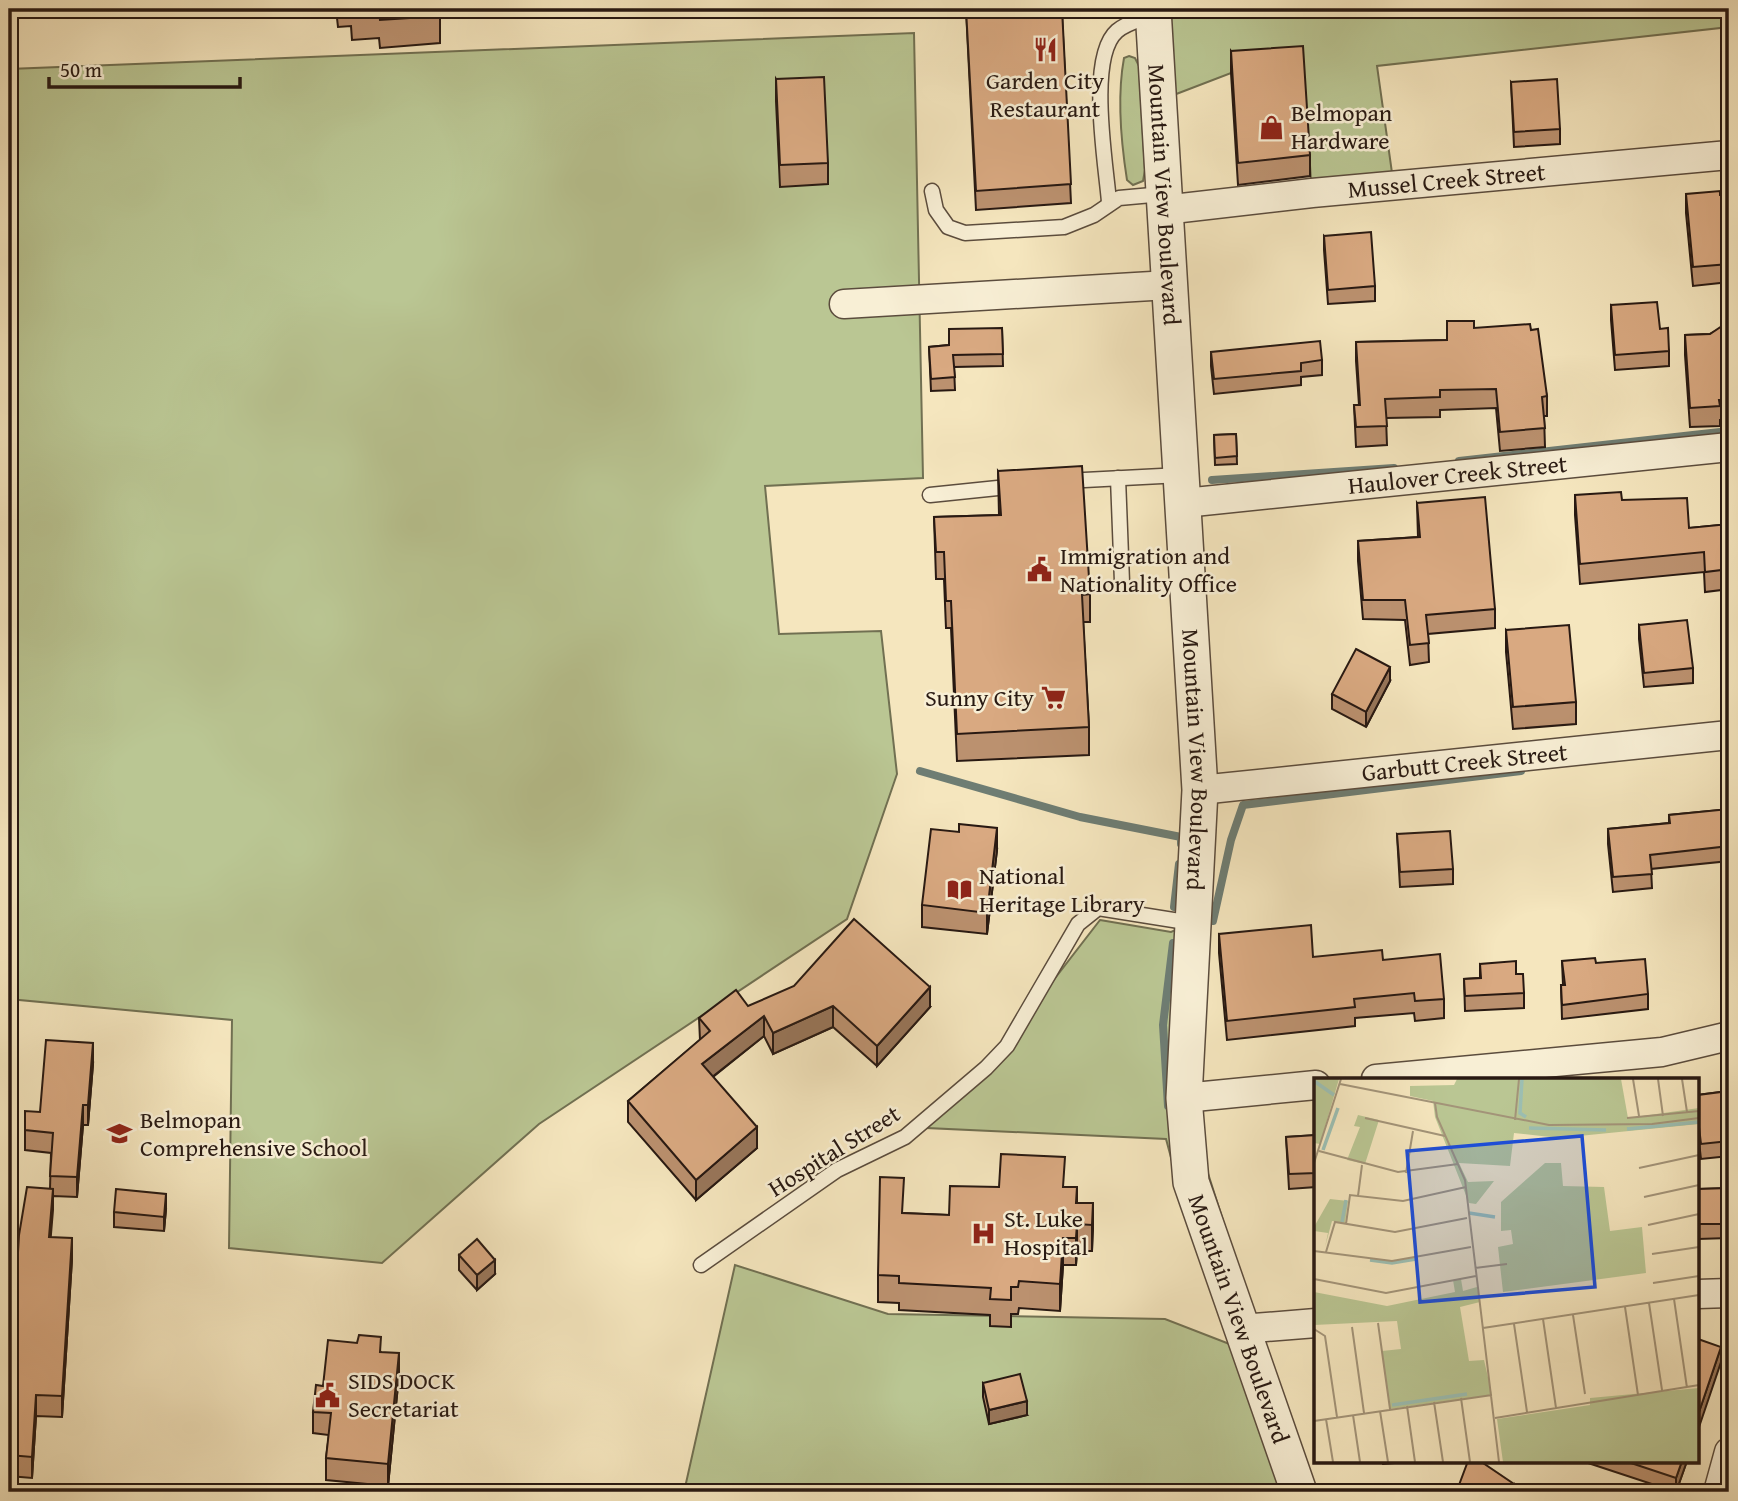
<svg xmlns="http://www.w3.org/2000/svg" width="1738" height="1501" font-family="'Gentium Book Plus',serif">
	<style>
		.green { fill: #bac693; stroke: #717052; stroke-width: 2 }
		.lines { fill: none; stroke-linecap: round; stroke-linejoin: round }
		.stream { stroke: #6e7d73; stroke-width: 8 }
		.service-casing { stroke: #5b4c3d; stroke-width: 17 }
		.minor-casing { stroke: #5b4c3d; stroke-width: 31 }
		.tertiary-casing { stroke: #5b4c3d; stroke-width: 38 }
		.service { stroke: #f8efd5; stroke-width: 14 }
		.minor { stroke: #f8efd5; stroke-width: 28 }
		.tertiary { stroke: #f8efd5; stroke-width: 35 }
		.wall { fill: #bb916f; stroke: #281912; stroke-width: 2 }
		.shaded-wall { fill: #98765a; stroke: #281912; stroke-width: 2 }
		.building { fill: #d9a981; stroke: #281912; stroke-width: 2 }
		.labels { text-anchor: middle; stroke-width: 5; stroke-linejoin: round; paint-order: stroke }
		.poi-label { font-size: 24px; fill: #281912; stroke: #f8efd5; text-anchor: start }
		.street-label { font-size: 24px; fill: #281912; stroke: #f8efd5 }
		.inset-river { fill: none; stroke: #9cbfb3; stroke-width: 3.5 }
		.inset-road { fill: none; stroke: #a39479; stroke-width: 2 }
		.view { fill: #1d4ed8; fill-opacity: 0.15; stroke: #1d4ed8; stroke-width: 3.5 }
		.inset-edge { fill: none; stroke: #281912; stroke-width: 3.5 }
	</style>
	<rect width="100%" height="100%" fill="#f5e6be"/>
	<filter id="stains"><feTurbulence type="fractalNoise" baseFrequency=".00286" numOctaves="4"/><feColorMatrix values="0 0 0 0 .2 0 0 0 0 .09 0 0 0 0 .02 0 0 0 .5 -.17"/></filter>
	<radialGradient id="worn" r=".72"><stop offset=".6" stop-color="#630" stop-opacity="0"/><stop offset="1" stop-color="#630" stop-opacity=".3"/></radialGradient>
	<g class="green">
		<path d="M1153,9H1729V27L1377,66L1394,187L1312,193L1303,68L1231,73L1158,101Z"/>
		<path d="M914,33L923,478L765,486L779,634L881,631L897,774L847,919L539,1124L382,1263L229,1248L232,1020L9,999V69Z"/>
		<path d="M1129,56L1135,58L1139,66L1145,170L1143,181L1133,185L1127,180C1121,142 1117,96 1124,58Z"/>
		<path d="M1100,920L1171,932L1192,923L1184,1098L1263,1346L1315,1492H684L735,1265L888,1314L1165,1319L1232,1345L1183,1202L1166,1139L906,1127L998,1052Z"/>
	</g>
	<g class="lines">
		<g class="stream">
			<path d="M1459,461L1729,431"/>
			<path d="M1212,480L1394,468"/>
			<path d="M920,771L1080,817L1181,837V844"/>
			<path d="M1174,907L1179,864"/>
			<path d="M1213,921L1231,840L1243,805L1521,771"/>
			<path d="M1168,1106L1163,1025L1173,943"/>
		</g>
		<defs>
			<g id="service">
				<path d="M932,191L936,210L948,227L965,233L1064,227L1094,215L1119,198L1163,194"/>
				<path d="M1109,202C1106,164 1087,57 1117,31C1126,23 1140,20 1152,15"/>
				<path d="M1118,478L1122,582"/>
				<path d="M1065,481L1181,475"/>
				<path d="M930,495L1017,486"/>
				<path d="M701,1265L837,1170L905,1137L986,1068L1007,1046L1078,924L1098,908L1192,923"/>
			</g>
			<g id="minor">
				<path id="s1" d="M1164,210L1312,193L1729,155"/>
				<path d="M844,304L1169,285"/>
				<path id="s2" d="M1184,503L1729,447"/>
				<path id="s3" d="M1200,790L1729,735"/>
				<path d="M1376,1079L1662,1052L1729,1036"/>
				<path d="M1184,1098L1316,1085"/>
				<path d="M1698,1294L1729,1293"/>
				<path d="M1241,1329L1316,1323"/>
				<path d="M1718,1492L1729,1452"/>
			</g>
			<g id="tertiary">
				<path id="s4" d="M1153,9L1200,790L1184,1098L1191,1182L1299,1492"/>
			</g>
		</defs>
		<use href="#service" class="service-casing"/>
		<use href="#minor" class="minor-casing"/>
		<use href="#tertiary" class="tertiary-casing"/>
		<use href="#service" class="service"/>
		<use href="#minor" class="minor"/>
		<use href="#tertiary" class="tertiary"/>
	</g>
	<g class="wall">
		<path d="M336,9H440V43L380,48L379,38L352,40L351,26L338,27Z"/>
		<path d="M966,9H1087V12L1062,14L1071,203L976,210Z"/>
		<path d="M1231,51L1310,155V176L1238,185L1231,73Z"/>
		<path d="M776,79L828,163V184L780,187L776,101Z"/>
		<path d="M1511,82L1560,129V144L1514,147Z"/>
		<path d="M1686,194H1729V282L1693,286L1686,213Z"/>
		<path d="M1324,236L1375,286V301L1328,304L1324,250Z"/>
		<path d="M1611,305L1660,329L1669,351V366L1615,370L1611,320Z"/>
		<path d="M1729,324V420H1720V426L1690,427L1685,355V335L1710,334Z"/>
		<path d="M1002,328L1003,366L954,367L955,390L931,391L929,347L949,345Z"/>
		<path d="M1474,328L1531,330L1547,396V416H1544L1545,447L1500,451L1496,408L1440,410V417L1386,418L1387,445L1356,447L1354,405H1359L1356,361V342L1447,340Z"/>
		<path d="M1211,352L1322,360V375L1301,377V385L1214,394L1211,366Z"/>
		<path d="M1236,434L1237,464L1215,465L1214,435Z"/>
		<path d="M998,471L1090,594V622H1083L1089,727V755L957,761L951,628H946L944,579H936L934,517L999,515Z"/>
		<path d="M1575,495L1622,500L1689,528L1729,524V589L1705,592L1704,572L1580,584L1575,515Z"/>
		<path d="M1417,503L1495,609V628L1428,634L1429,662L1410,665L1405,620L1363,619L1358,561V541L1418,537Z"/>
		<path d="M1639,625L1693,668V683L1644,687L1639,639Z"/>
		<path d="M1506,630L1576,702V724L1513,729L1506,652Z"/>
		<path d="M1390,681L1366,727L1332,709V694Z"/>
		<path d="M1729,809V861L1651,869L1652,888L1613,892L1608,844V829L1669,823V815Z"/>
		<path d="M1397,834L1453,869V884L1400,887Z"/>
		<path d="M997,850L987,934L922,927V905Z"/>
		<path d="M1219,934L1313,957L1383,960L1444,999V1018L1415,1021L1414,1013L1355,1018V1026L1227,1040L1219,953Z"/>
		<path d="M1562,961L1596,963L1648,994V1009L1562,1019L1561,985H1563Z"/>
		<path d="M1480,964L1516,974L1524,993V1008L1465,1011L1464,979L1480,978Z"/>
		<path d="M9,987L16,1003L13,1033L9,1032Z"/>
		<path d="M748,1006L930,1007L877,1066L833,1027L773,1054L764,1036L713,1077L757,1148L696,1200L628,1122V1101L700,1040L699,1018Z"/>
		<path d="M93,1064L88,1125H83L77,1197L53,1196L50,1237L72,1259L62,1417L36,1416L32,1478L9,1476V1407L50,1189L51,1153L25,1150V1130L40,1112Z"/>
		<path d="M1729,1091V1156L1701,1159L1699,1142H1698V1095Z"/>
		<path d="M1316,1135V1187L1289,1189L1286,1137Z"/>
		<path d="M999,1187H1065L1077,1203H1093L1092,1251H1077L1076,1265H1063L1060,1311L1019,1308L1018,1314H1011V1327L990,1326V1315L899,1310V1303L878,1302V1275L904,1213L949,1215Z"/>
		<path d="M1729,1188V1238L1698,1239V1189Z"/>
		<path d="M166,1209L164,1231L114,1227V1212Z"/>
		<path d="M459,1255L495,1274L477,1290L459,1270Z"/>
		<path d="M381,1352L399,1375L388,1486L326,1480V1458L329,1435L313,1433V1412L323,1386Z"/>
		<path d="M983,1383L1027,1415L989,1424L983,1397Z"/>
		<path d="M1382,1461H1406V1462L1383,1464Z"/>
		<path d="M1582,1461H1687L1676,1492Z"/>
		<path d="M1459,1485L1514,1492H1459Z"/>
	</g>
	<g class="shaded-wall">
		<path d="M1390,667V681L1366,727V712Z"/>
		<path d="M997,828V850L987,934V913Z"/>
		<path d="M930,987V1007L877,1066V1046Z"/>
		<path d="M16,988V1003L13,1033V1018Z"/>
		<path d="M833,1006V1027L773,1054V1033Z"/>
		<path d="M764,1016V1036L702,1085V1064Z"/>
		<path d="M93,1043V1064L88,1125V1105Z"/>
		<path d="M83,1105V1125L77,1197V1177Z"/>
		<path d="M757,1127V1148L696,1200V1180Z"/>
		<path d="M1077,1187V1251L1076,1265V1238Z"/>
		<path d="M53,1189V1210L49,1258V1237Z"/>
		<path d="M166,1194V1209L164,1231V1217Z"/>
		<path d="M1093,1203V1230L1092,1251V1225Z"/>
		<path d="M72,1238V1259L62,1417V1396Z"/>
		<path d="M1063,1238V1265L1060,1311V1284Z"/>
		<path d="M495,1260V1274L477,1290V1275Z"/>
		<path d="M1721,1347V1362L1698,1430V1415Z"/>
		<path d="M399,1353V1375L388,1486V1464Z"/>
		<path d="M36,1395V1416L32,1478V1457Z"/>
		<path d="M1027,1401V1415L989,1424V1410Z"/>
		<path d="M1682,1461H1687L1676,1492V1478Z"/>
		<path d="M1514,1484V1492H1502Z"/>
	</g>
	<g class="building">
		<path d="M352,9H440V16L380,20L379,11L352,13Z"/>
		<path d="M966,9H1062L1071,184L976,191Z"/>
		<path d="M1303,46L1310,155L1238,163L1231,51Z"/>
		<path d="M824,77L828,163L780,165L776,79Z"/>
		<path d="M1557,79L1560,129L1514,132L1511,82Z"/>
		<path d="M1720,191V195L1729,194V264L1693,267L1686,194Z"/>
		<path d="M1371,232L1375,286L1328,290L1324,236Z"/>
		<path d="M1657,302L1660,329L1668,328L1669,351L1615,355L1611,305Z"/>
		<path d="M1447,321H1474V328L1530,324L1531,330L1538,329L1547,396L1542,397L1545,428L1500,432L1496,389L1440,390V397L1385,399L1387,426L1356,427L1354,405H1360L1356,342L1447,340Z"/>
		<path d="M1725,324H1729V400H1719L1720,406L1690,408L1685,335L1710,334Z"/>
		<path d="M1002,328L1003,354L953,355L955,377L931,379L929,347L949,345V329Z"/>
		<path d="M1320,341L1322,360L1301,363V371L1214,379L1211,352Z"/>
		<path d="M1236,434L1237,456L1215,458L1214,435Z"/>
		<path d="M1082,466L1090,594L1082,595L1089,727L957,734L951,601H946L944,552H936L934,517L1001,515L998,471Z"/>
		<path d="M1621,492L1622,500L1687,498L1689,528L1729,524V569L1705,572L1704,552L1580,564L1575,495Z"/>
		<path d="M1485,497L1495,609L1426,615L1429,643L1410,645L1405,600H1363L1358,541L1420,537L1417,503Z"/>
		<path d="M1687,620L1693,668L1644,673L1639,625Z"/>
		<path d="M1569,625L1576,702L1513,707L1506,630Z"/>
		<path d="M1356,649L1390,667L1366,712L1332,694Z"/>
		<path d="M1729,809V846L1650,855L1652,874L1613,877L1608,829L1670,823L1669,815Z"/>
		<path d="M959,824L997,828L987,913L922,905L931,829L959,832Z"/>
		<path d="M1450,831L1453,869L1400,872L1397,834Z"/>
		<path d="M854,919L930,987L877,1046L833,1006L773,1033L764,1016L702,1064L757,1127L696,1180L628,1101L710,1031L699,1018L736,990L748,1006L794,986Z"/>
		<path d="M1311,925L1313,957L1382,950L1383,960L1440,954L1444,999L1415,1001L1414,993L1354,999L1355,1007L1227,1021L1219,934Z"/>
		<path d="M1595,958L1596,963L1645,959L1648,994L1562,1005L1561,985H1565L1562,961Z"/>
		<path d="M1516,961V974H1523L1524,993L1465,996L1464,979L1481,978L1480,964Z"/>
		<path d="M9,987L16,988L13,1018H9Z"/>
		<path d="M46,1040L93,1043L88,1105H83L77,1177L50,1176L53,1133L25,1130V1111L40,1112Z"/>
		<path d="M1729,1091V1141L1701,1144L1699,1127H1698V1095Z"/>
		<path d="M1316,1135V1173L1289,1174L1286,1137Z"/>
		<path d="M1001,1154L1065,1157L1063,1187H1077L1076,1203H1093L1092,1225L1077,1224L1076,1238H1063L1060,1284L1019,1281L1018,1287H1011V1300L990,1299L991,1288L899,1283V1276L878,1275L880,1177L904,1178L902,1213L949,1215L950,1186L999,1187Z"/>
		<path d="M27,1187L53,1189L49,1237L72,1238L62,1396L36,1395L32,1457L9,1455V1407L19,1235Z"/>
		<path d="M1729,1188V1224H1698V1189Z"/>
		<path d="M116,1189L166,1194L164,1217L114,1212Z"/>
		<path d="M477,1239L495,1260L477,1275L459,1255Z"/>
		<path d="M359,1335L381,1337L380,1352L399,1353L388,1464L326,1458L331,1413L313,1412L316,1385L323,1386L328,1340L357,1343Z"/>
		<path d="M1698,1339L1721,1347L1698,1415Z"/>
		<path d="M1020,1374L1027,1401L989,1410L983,1383Z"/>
		<path d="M1468,1461H1480L1514,1484L1502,1492H1470L1459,1485Z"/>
		<path d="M1625,1461H1682L1676,1478Z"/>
		<path d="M1102,1489L1103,1492H1094Z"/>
	</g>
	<defs>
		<symbol id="restaurant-bare" viewBox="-9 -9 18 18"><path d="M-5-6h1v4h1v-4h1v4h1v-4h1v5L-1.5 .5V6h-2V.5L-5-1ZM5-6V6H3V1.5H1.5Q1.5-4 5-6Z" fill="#8f2418" stroke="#f8efd5" stroke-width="2.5" paint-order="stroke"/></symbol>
		<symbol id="shop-bare" viewBox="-9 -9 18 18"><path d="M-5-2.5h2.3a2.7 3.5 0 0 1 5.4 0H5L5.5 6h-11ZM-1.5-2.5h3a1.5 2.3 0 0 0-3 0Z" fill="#8f2418" stroke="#f8efd5" stroke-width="2.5" paint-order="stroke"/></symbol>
		<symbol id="civic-bare" viewBox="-9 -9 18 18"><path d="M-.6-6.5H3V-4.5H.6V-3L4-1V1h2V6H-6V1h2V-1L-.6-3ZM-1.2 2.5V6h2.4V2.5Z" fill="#8f2418" stroke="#f8efd5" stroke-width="2.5" paint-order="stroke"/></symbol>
		<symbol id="supermarket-bare" viewBox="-9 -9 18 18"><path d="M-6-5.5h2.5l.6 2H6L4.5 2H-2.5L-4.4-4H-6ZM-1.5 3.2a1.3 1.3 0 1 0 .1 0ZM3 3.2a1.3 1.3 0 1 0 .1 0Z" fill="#8f2418" stroke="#f8efd5" stroke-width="2.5" paint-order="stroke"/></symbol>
		<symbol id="library-bare" viewBox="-9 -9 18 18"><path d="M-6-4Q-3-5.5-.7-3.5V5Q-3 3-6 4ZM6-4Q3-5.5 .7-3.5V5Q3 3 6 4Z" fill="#8f2418" stroke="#f8efd5" stroke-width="2.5" paint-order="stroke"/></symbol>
		<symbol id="school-bare" viewBox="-9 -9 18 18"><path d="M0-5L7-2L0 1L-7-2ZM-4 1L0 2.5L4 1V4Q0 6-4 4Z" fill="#8f2418" stroke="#f8efd5" stroke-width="2.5" paint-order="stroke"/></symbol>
		<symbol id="hospital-bare" viewBox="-9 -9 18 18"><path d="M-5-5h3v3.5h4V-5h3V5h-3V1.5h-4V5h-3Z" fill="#8f2418" stroke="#f8efd5" stroke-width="2.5" paint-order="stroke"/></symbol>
	</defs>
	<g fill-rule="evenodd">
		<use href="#restaurant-bare" x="1028" y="32" width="35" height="35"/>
		<use href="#shop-bare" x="1254" y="110" width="35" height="35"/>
		<use href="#civic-bare" x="1022" y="552" width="35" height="35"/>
		<use href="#supermarket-bare" x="1036" y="680" width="35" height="35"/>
		<use href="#library-bare" x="942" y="872" width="35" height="35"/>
		<use href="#school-bare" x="102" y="1116" width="35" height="35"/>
		<use href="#hospital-bare" x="966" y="1216" width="35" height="35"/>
		<use href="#civic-bare" x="310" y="1378" width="35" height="35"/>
	</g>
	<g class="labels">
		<g class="poi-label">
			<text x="1045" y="89" text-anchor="middle">Garden City<tspan x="1045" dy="28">Restaurant</tspan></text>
			<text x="1291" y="121">Belmopan<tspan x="1291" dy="28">Hardware</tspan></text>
			<text x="1060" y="564">Immigration and<tspan x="1060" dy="28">Nationality Office</tspan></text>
			<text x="1034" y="706" text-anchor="end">Sunny City</text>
			<text x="979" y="884">National<tspan x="979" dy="28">Heritage Library</tspan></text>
			<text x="140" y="1128">Belmopan<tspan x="140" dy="28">Comprehensive School</tspan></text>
			<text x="1004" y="1227">St. Luke<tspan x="1004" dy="28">Hospital</tspan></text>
			<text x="348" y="1389">SIDS DOCK<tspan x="348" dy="28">Secretariat</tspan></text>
		</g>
		<g class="street-label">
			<text dy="8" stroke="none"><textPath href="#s1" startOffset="284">Mussel Creek Street</textPath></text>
			<text dy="8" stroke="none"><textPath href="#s4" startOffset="186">Mountain View Boulevard</textPath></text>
			<text dy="8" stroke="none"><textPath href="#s2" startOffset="275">Haulover Creek Street</textPath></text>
			<text dy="8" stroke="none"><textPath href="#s4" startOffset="752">Mountain View Boulevard</textPath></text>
			<text dy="8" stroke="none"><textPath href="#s3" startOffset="266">Garbutt Creek Street</textPath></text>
			<text transform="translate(834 1151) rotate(-32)" y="8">Hospital Street</text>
			<text dy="8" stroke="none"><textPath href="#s4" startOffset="1320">Mountain View Boulevard</textPath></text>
		</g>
	</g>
	<g transform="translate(1314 1078)">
		<rect width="385" height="385" fill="#f5e6be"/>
		<path d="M1,1H25L6,66L0,65ZM143,1H307L314,40L385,30V46L245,60L200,55L196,88L145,85L154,104L180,103L162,126L155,125L121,39L119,23L96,18V8L140,7ZM44,37L65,42L51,86L33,82L46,49L40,48ZM231,85H247L249,108L290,109L296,153L328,149L332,195L189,214L184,169L199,166L197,152L187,153V124ZM16,121L34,123L31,145L18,143L11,169L14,155L0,153V149ZM147,201L149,213L163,209L166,224L146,229L155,283L170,282L178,317L76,331L68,273L87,271L83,243L0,247V214L73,228L141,214L139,202ZM385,310V384H189L183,341L276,327V320Z" fill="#bac693"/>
		<path class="inset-river" d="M208,1L206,35L212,39M0,3L20,17M215,50L292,52M313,51L385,44M9,72L24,30M155,135L181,139M28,144L32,122M56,182L78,185L102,181M78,327L153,316"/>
		<path class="inset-road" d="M319,1L325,38M344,1L349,38M368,1L373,34M26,6L235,47L338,46L385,40M121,25L123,39L151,102L185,384M51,40L131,58M313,40L385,33M201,42L205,1M5,73L84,94L144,86M0,85L27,1M325,90L385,77M92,95L99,53M44,118L48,87M330,119L385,107M32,146L36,117L89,123L152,109M334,147L385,136M0,173L78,183L157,169M12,174L21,144L81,154L153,140M338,176L385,169M161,190L193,186M0,201L72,215L162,198M339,205L385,198M360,221L373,310M335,225L348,312M311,229L324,317M259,237L271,316M229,241L242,330M64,245L76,331M200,246L213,334M38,249L50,335M169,250L385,217M0,251L11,258L23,339M147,320L156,384M120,324L129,384M93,328L101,384M66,333L74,384M39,337L46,384M181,340L385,307M12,341L19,384M0,343L178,317"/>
		<path class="view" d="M268,58L281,209L106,224L93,73Z"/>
		<rect width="385" height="385" class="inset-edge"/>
	</g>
	<rect width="1738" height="1501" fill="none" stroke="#f5e6be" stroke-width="35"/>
	<rect x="10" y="10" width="1717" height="1480" fill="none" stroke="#281912" stroke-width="3.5"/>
	<rect x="18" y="18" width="1703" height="1466" fill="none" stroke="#281912" stroke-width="2"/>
	<path d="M49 77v10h191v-10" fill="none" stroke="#281912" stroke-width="3.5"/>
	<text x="60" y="77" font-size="21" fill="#281912" stroke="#f8efd5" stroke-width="5" paint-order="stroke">50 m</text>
	<rect width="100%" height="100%" filter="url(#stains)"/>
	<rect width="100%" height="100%" fill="url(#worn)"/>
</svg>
